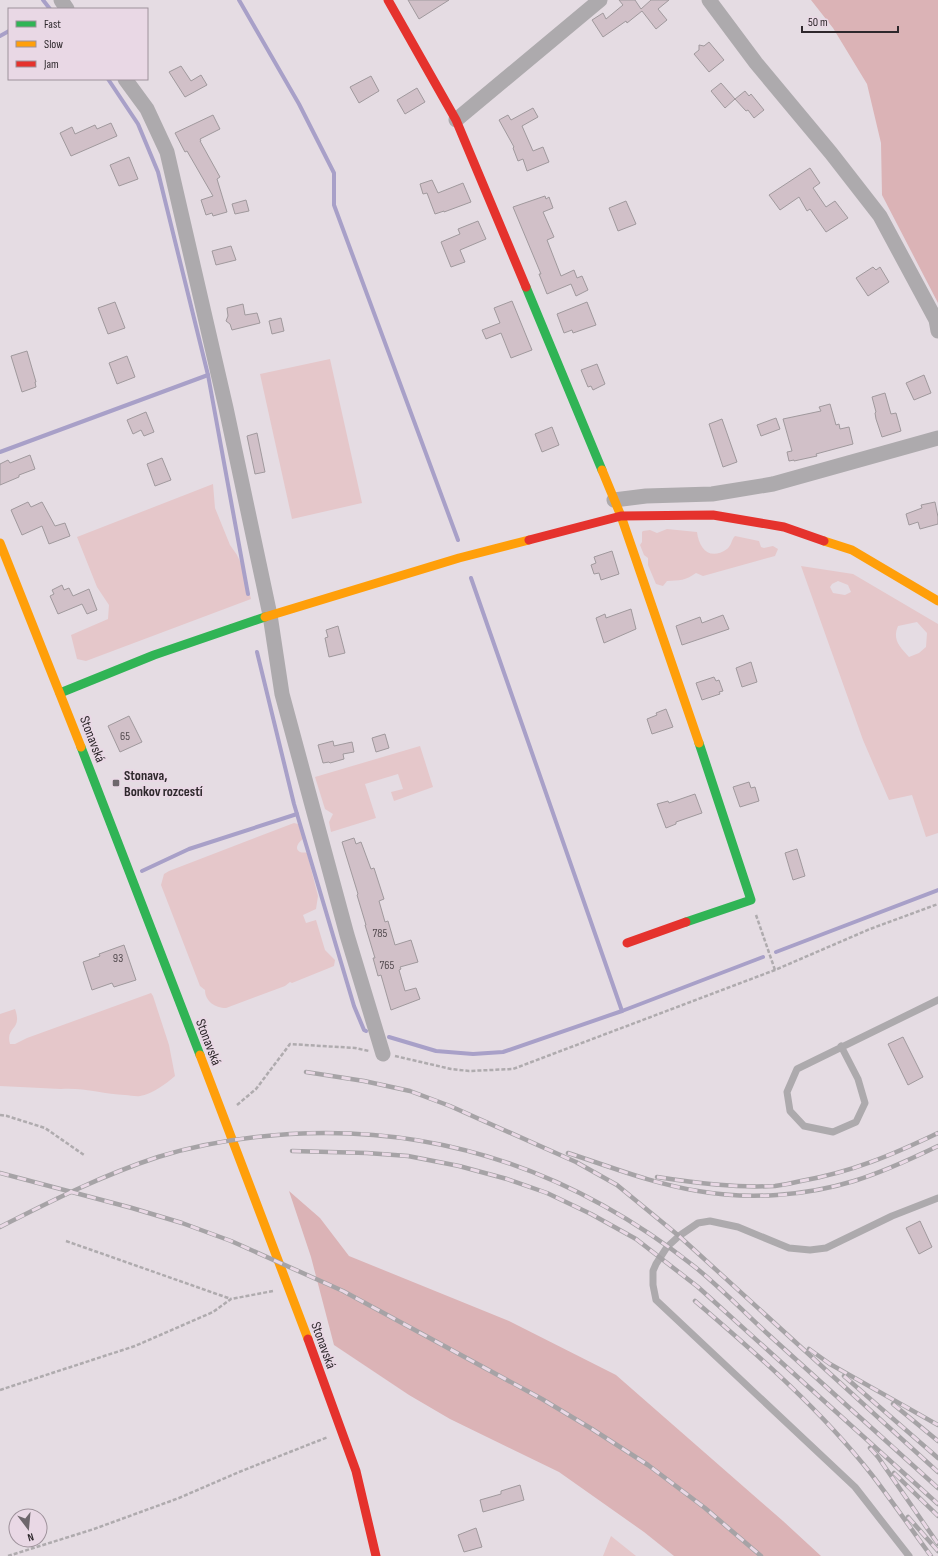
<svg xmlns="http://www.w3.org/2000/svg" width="938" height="1556" font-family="'Sofia Sans Condensed',sans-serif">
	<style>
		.green { fill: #e5c7ca; fill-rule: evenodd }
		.forest { fill: #dbb3b6 }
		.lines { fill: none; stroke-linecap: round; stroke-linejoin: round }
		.stream { stroke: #a8a0c8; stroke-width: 4 }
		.building { fill: #d1c0c8; stroke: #a0999d }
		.path { stroke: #afabae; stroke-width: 2.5; stroke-dasharray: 4 2; stroke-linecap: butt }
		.lane { stroke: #adaaad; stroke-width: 7 }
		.street { stroke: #adaaad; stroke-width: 15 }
		.fast { stroke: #30b455; stroke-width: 9 }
		.slow { stroke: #ff9f0a; stroke-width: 9 }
		.jam { stroke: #e5322d; stroke-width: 9 }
		.rail-casing { stroke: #a6a3a6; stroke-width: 4.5 }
		.rail { stroke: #e9d8e5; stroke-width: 3; stroke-dasharray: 9; stroke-linecap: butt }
		.poi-dot { fill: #6e676c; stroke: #e9d8e5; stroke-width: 1.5 }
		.labels { text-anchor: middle; stroke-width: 4; stroke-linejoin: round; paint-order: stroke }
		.number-label { font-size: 12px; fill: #574e53 }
		.street-label { font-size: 14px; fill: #2e282c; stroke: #e9d8e5 }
		.poi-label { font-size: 14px; font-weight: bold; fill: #2e282c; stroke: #e9d8e5; text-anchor: start }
	</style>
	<rect width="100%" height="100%" fill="#e5dce3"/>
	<g class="green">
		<path d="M330,359L362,503L292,519L260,374Z"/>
		<path d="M213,484L215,508L230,545L237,555L243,568L251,599L86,661L77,659L71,635L108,619L109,605L97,587L77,537Z"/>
		<path d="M667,529L697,532C699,549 710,561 727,549C732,545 731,540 735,536L759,541L761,547L764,548L773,546L778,549L775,556L703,576L696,573C685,581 680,580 667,581L663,586L656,584L648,565V558L644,555L640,545L642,542V532L643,531L650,530L657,533Z"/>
		<path d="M801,566L853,574L938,624V833L926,837L912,795L889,800L863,740ZM838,581L848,585L851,592L845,595L833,593L830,587L832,584ZM917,622L927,633L926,647L919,653L909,657C900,647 892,640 898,626Z"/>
		<path d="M420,746L433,787L394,801L391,792L403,789L398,774L365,784L376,818L331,832L329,822L333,814L325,809L315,777Z"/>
		<path d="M294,823L298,824L302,829L304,838C300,841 293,848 300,852C302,853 305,852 307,853L318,896L316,909L303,915L306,923L316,920L325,950L335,960L334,966L292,983L290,982L285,986L226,1008C215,1008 205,1001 205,990L200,986L161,885L164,874L169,871Z"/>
		<path d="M151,993L153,996L169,1045L175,1076C166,1084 152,1094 140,1096C136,1097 130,1095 125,1095C104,1094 81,1087 61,1089L0,1086V1014L15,1009C23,1031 5,1026 10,1044H15L27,1038Z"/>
		<path d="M611,1536L636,1556H603Z"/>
	</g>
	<g class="forest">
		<path d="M811,0H938V303L882,195L881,143L867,84L833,28Z"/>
		<path d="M289,1191L320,1218L349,1256L509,1321L616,1375L783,1521L821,1556H674L644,1532L559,1472L450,1419L409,1395L334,1345L311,1257Z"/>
	</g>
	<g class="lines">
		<g class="stream">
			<path d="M43,0L50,9"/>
			<path d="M239,0L299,104L334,173V205L458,540"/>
			<path d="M0,36L9,31"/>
			<path d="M108,79L138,124L158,172L208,375L248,594"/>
			<path d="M0,452L208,375"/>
			<path d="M471,578L622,1011"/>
			<path d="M257,652L294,804L354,1006L364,1030L366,1031"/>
			<path d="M142,871L189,849L297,814"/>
			<path d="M776,952L938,890"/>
			<path d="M389,1037L436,1051L473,1054L503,1052L622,1011L763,957"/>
		</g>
	</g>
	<g class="building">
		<path d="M408,0H449L419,19Z"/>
		<path d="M619,0H635L641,9L651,0H669L658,9L667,20L656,29L642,11L627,23L626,21L603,37L592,20L603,13L606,19L623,5Z"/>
		<path d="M709,42L724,60L709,72L694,54L699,50V45L704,46Z"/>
		<path d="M181,66L191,81L201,75L207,85L185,97L169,72Z"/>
		<path d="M371,76L379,91L359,103L350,87Z"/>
		<path d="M721,83L735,99L725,108L711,91Z"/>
		<path d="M417,88L425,102L405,114L397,100Z"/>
		<path d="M745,91L749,96L751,94L764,110L754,118L748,110L746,111L735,99Z"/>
		<path d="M533,108L538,117L522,126L533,151L543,147L549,162L527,171L523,159L518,161L513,148L514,147L499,120L508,115L511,120Z"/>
		<path d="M213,115L220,129L200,139L201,141H200L220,177L217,179L227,212L213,216L212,213L206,215L201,200L213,196L187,151L185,152L175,133Z"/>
		<path d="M111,123L117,136L71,156L60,133L72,127L75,134L95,125L97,129Z"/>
		<path d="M129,157L138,179L119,186L110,165Z"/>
		<path d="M810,168L820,183L813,188L826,207L835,201L848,218L826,232L810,209L807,211L799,197L780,210L769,195Z"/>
		<path d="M432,180L438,193L463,183L471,202L444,212V211L435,214L427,193L423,194L420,184Z"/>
		<path d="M545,196L546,199L549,197L553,208L543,212L554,237L547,240L561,276L574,270L577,278L582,276L588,290L576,296L571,284L547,294L539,274H541L513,207Z"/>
		<path d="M246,200L249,211L235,214L232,204Z"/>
		<path d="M626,201L636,224L618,231L609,208Z"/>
		<path d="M478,221L486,239L460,250L465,262L451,267L441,242L460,234L458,229Z"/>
		<path d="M231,246L236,260L216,265L212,251Z"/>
		<path d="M873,267L876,270L880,267L889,282L868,296L856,278Z"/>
		<path d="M512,301L532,350L511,358L501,333L486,339L482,330L500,323L494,308Z"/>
		<path d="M115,302L125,328L108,334L98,308Z"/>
		<path d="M587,302L596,325L573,333L572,330L564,333L557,314Z"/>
		<path d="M243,304L245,315L257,313L260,323L232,330L230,324L226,321L228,316L227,308Z"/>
		<path d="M281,318L284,331L272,334L269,321Z"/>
		<path d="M27,351L36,382H35L36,387L22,392L11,356Z"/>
		<path d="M127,356L135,377L117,384L109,363Z"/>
		<path d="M597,364L605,384L593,390L591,386L588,387L581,370Z"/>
		<path d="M924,375L931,393L914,400L906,383Z"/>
		<path d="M885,393L891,414L896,413L901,431L882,437L876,419L875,413L876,412L872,397Z"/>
		<path d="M830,404L836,425L839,424L840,429L849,427L853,444L816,454L817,456L794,461V460L789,461L787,452L792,451L783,419L821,411L819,407Z"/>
		<path d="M146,412L154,432L144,436L141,430L133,434L127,420Z"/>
		<path d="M776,418L780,429L761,436L757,425Z"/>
		<path d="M722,419L737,462L723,467L709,424Z"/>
		<path d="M552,427L559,445L542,452L535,434Z"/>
		<path d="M257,433L265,472L255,474L247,436Z"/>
		<path d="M30,455L35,469L19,475V477L0,485V464L8,460L10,463Z"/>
		<path d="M162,458L171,480L155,486L147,464Z"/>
		<path d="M28,502L31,507L42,502L55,526L65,523L70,536L49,544L42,526L22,535L11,510Z"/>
		<path d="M935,502L938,517V524L920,529L918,522L909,525L906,514L922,508L921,505Z"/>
		<path d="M612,551L619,574L601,580L599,573L594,574L591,565L596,563L594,557Z"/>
		<path d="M62,585L64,590L69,588L73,596L89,589L97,610L87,614L82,604L58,614L50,596L54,594L52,590Z"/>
		<path d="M631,609L636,629L604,643L596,618L605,614L606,618Z"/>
		<path d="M723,615L729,629L682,645L676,626L700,617L702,623Z"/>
		<path d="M338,626L345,653L329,657L325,638L328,637L326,630Z"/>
		<path d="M751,662L757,682L742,687L736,668Z"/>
		<path d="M714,677L716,681L719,680L723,691L719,692L720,694L702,700L696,683Z"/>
		<path d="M666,709L673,727L652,734L647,719L657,715L656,713Z"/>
		<path d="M129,716L142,742L120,752L108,726Z"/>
		<path d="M385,734L389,748L376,752L372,738Z"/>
		<path d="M333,741L334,746L352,742L354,752L343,754L344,759L330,763L329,762L323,763L318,745Z"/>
		<path d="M749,782L751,788L755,787L759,801L740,807L733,787Z"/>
		<path d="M695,794L702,813L676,822V824L666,828L657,804L668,801L669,803Z"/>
		<path d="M354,838L356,844L361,842L371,869L374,868L384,899L379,901L385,922L388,921L395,945L411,940L418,962L400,967L401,969L399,970L405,991L416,988L420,999L391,1010L381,975L378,976L373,958H375L365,925H366L357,895L358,894L342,842Z"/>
		<path d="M797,849L805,876L793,880L785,853Z"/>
		<path d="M124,945L136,980L114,987L112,983L92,990L83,962L100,956L99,954Z"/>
		<path d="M903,1037L923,1077L908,1085L888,1044Z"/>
		<path d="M920,1221L932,1247L919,1254L906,1228Z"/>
		<path d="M520,1485L524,1500L483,1512L480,1500L501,1494V1491Z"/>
		<path d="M476,1528L482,1547L464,1552L458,1535Z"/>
	</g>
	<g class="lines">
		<g class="path">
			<path d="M756,915L775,970"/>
			<path d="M395,1056L451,1069L469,1071L513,1069L775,970L870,929L938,904"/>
			<path d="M237,1105L256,1089L290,1044L355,1048L369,1051"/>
			<path d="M0,1115L7,1116L45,1128L84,1155"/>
			<path d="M66,1241L231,1299"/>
			<path d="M0,1390L135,1346L213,1312L231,1299L273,1291"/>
			<path d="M8,1556L94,1529L179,1498L239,1472L328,1437"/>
		</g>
		<g class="lane">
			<path d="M841,1046L858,1079L865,1103L856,1122L833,1132L804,1126L790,1111L787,1092L797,1069L938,1000"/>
			<path d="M909,1556L855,1487L656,1300L653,1285V1271L656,1264L667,1247L679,1236L698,1223L710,1221L738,1227L789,1248L810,1250L826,1248L892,1216L938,1198"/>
		</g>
		<g class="street">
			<path d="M61,0L67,9"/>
			<path d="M709,0L756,63L831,153L880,216L936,320L938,331"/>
			<path d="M125,79L147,109L167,152L226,408L270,615L282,694L347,935L383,1054"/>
			<path d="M456,120L600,0"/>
			<path d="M614,500L646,496L712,494L773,484L938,438"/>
		</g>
		<g class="fast">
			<path d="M526,287L602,470"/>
			<path d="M60,693L154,655L265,617"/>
			<path d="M81,747L200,1055"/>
			<path d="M686,922L751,900L699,743"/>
		</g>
		<g class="slow">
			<path d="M602,470L621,516L699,743"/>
			<path d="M824,541L852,550L938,601"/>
			<path d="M0,543L81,747"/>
			<path d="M265,617L459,558L529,540"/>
			<path d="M200,1055L308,1339"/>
		</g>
		<g class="jam">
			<path d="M388,0L456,120L526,287"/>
			<path d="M529,540L621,516L713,515L784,527L824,541"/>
			<path d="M627,943L686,922"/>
			<path d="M308,1339L356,1471L376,1556"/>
		</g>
		<defs>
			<g id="rail">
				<path d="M306,1072L364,1081L410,1091L450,1106L576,1162L617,1185L679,1236L938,1472"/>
				<path d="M292,1151L367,1153L408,1156L459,1166L507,1179L547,1193L591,1214L636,1239L698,1287L938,1504"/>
				<path d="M568,1153C611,1167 654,1184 698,1191C749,1200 805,1196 854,1181C883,1172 911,1159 938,1146"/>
				<path d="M0,1173L132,1208L182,1223L231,1241L343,1291L542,1399L592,1429L648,1465L705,1508L761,1556"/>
				<path d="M657,1177C696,1183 735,1188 775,1186C783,1185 793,1183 801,1181C852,1172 892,1155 938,1133"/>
				<path d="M0,1227C51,1201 103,1175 158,1157C200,1144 245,1137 290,1134C441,1125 576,1173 695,1267C721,1288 745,1313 770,1336C826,1387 882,1437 938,1488"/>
				<path d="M695,1301C758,1355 821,1410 872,1475C892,1501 911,1529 931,1556"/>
				<path d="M809,1349L830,1364L938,1425"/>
				<path d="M844,1376L938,1458"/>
				<path d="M893,1404L938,1441"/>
				<path d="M870,1448L878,1457L938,1544"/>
				<path d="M894,1473L938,1516"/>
				<path d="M908,1517L938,1551"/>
			</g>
		</defs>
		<use href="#rail" class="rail-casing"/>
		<use href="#rail" class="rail"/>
	</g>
	<rect class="poi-dot" x="112" y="779" width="8" height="8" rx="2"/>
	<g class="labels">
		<g class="number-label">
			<text x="125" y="740">65</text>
			<text x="380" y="937">785</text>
			<text x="118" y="962">93</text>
			<text x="387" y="969">765</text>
		</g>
		<g class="street-label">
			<text transform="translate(93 739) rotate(69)" y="5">Stonavská</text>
			<text transform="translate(209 1042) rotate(69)" y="5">Stonavská</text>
			<text transform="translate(324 1345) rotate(70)" y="5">Stonavská</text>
		</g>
		<g class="poi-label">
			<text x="124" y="780">Stonava,<tspan x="124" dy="16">Bonkov rozcestí</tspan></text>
		</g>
	</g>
	<rect x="8" y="8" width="140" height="72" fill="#e9d8e5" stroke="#9e929b"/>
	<rect x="16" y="21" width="20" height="6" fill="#30b455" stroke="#9e929b"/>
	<text x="44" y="28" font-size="12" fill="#2e282c">Fast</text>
	<rect x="16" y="41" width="20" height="6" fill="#ff9f0a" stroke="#9e929b"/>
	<text x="44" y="48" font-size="12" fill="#2e282c">Slow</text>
	<rect x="16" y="61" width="20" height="6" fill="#e5322d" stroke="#9e929b"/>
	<text x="44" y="68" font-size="12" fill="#2e282c">Jam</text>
	<g transform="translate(28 1528) rotate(164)"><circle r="19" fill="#e9d8e5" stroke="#9e929b"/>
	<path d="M0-3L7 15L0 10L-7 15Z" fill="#6e676c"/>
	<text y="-6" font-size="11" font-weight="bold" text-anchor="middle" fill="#2e282c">N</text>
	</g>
	<path d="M802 26v6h96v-6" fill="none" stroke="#2e282c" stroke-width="2"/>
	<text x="808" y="26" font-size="12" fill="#2e282c" stroke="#e9d8e5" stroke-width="3" paint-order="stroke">50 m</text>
</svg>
